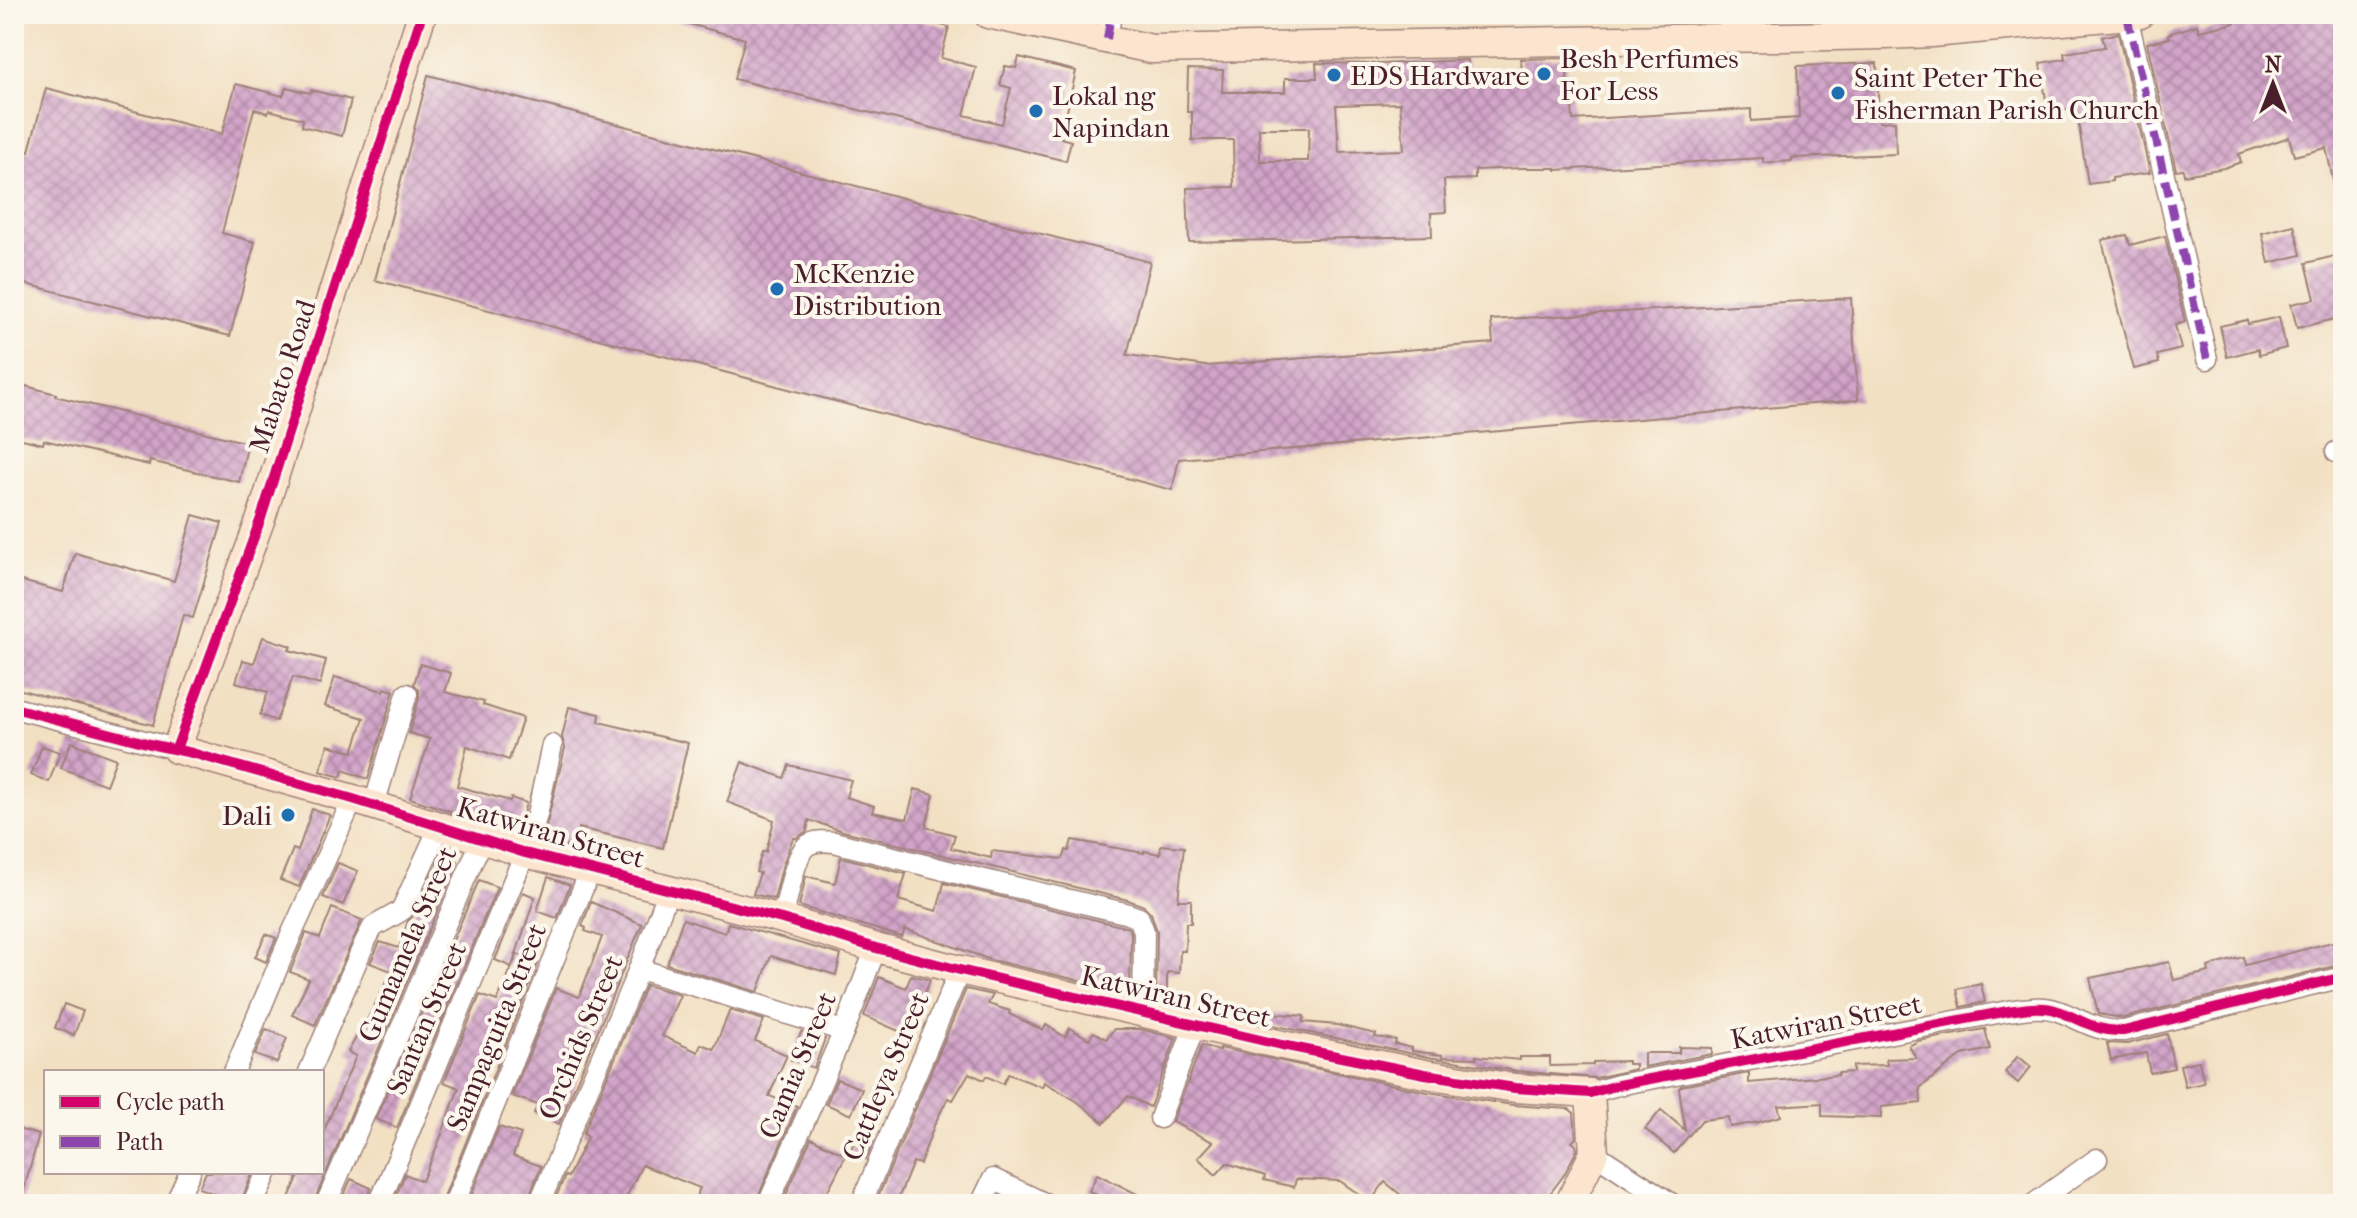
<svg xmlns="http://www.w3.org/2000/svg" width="2357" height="1218" font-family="'IM FELL French Canon',serif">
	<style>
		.building { fill: url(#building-cross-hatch); fill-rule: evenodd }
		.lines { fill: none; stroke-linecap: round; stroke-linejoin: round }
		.street-casing { stroke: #9e8077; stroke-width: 23 }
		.secondary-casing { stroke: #9e8077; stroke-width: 31 }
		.street { stroke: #fff; stroke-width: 20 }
		.secondary { stroke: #fce5cf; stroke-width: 28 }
		.quiet { stroke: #8e44ad; stroke-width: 8; stroke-dasharray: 16 8; stroke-linecap: butt }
		.cycleway-casing { stroke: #fbf7ec; stroke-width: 15 }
		.cycleway { stroke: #d6006c; stroke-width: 10 }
		.poi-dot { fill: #1f6fb2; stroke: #fbf7ec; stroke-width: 3 }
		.labels { text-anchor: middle; stroke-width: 8; stroke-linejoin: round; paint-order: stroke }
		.poi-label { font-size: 28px; fill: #4a1f2b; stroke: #fbf7ec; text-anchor: start }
		.street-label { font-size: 28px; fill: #4a1f2b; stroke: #fbf7ec }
	</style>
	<defs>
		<pattern id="building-cross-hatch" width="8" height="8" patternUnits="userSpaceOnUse" patternTransform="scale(2)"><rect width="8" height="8" fill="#d2a4c9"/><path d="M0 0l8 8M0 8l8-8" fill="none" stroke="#ac85a3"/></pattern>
	</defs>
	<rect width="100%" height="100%" fill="#fbf7ec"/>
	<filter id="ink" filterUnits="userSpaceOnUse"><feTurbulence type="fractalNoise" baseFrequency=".0125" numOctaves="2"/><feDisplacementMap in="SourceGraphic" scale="16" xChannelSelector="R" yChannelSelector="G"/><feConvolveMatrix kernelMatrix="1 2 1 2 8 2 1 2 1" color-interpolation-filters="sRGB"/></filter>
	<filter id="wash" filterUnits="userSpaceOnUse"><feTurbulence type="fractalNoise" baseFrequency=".006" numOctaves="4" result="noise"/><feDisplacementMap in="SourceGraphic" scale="32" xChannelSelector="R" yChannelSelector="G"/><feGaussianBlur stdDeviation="1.8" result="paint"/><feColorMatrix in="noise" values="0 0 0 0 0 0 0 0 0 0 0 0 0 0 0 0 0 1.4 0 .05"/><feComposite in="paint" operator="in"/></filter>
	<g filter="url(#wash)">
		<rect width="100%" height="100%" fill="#f2e0c3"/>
		<g id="blocks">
			<g class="building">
				<path d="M675,14H898L949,27L941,58L976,67L964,115L1002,124L1011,88L1000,85L1005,66L1016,68L1019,57L1076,71L1061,138L1071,141L1066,161L734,79L745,39L674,20Z"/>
				<path d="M2245,14H2343V188L2335,189L2326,148L2294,156L2289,137L2239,154L2241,162L2224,168L2184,175L2183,169L2176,170L2147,43L2170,38L2168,34L2197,25L2199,31L2235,23L2234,16Z"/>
				<path d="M2118,33L2150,173L2112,178V181L2088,184L2076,108L2048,112L2040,63L2065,59L2064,53L2105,47L2102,37Z"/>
				<path d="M1566,58L1568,92L1571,91L1573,120L1751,109V121L1799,118L1797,66L1877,63L1879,122L1895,121L1896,154L1792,158V161L1763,163V158L1556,170V168H1522L1475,170V179L1444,180L1446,212L1431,213L1432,236L1189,242L1187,188L1234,187L1233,140H1192V112H1187L1188,69L1223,70L1222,92H1285V78H1317L1316,63L1380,64L1467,60L1468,76L1522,74L1521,59ZM1400,103L1404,150L1339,152L1336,105ZM1259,128H1309L1308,161H1260Z"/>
				<path d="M428,75L1150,262L1127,355L1206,366L1493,343L1491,320L1851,298L1858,400L1179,459L1172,490L375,280Z"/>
				<path d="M236,84L283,96L286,87L310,93L311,90L351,100L342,136L302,126L303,119L269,110L268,113L254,109L222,233L255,242L230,336L14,281V147L29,151L46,88L222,134Z"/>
				<path d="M2294,225L2301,255L2269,263L2262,233Z"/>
				<path d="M2127,235L2130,245L2165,236L2185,322L2175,325L2181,349L2157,355L2159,363L2134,369L2117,306H2118L2102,240Z"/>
				<path d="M2343,254V317L2297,328L2291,304L2315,299L2306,263Z"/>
				<path d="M2279,317L2286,348L2259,355L2258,349L2227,357L2220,326L2247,320L2248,324Z"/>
				<path d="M14,383L56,394L55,396L248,443L239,482L150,461L149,465L44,440L43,444L14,437Z"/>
				<path d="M193,515L222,523L193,618L183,615L153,725L14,688V579L63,592L75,553L174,581Z"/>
				<path d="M263,637L291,646L289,650L326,660L320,685L293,677L276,721L260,715L268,692L236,682L243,660L254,663Z"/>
				<path d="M420,664L451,673L445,692L484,702L483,705L523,718L509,760L467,746L457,786L510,801L511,798L526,803L518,833L410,798L430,739L409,733L419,698V690L414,684Z"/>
				<path d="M335,677L383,691L384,688L394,691L368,779L343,770L341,777L320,771L328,745L353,752L364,718L325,706Z"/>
				<path d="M569,707L600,714L599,722L688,743L663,848L579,828L574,848L543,840L565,748L562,737Z"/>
				<path d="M71,742L116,759L106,785L61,768Z"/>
				<path d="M42,746L60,752L49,782L31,775Z"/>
				<path d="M742,762L784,778L789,765L851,780L846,797L874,806L872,812L907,819L915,789L934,794L926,827L955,835L951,848L991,858L992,851L1063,859L1066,850L1069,851L1072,840L1144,853V851L1160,854L1161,845L1184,847L1178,900H1191V923H1186L1185,951H1180L1179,973L1167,972V997L1156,996L1157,931L1151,913L1144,906L1128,900L843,831L809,820L807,831L796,838H793L783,864L774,899L753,894L760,873L756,872L762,852H766L774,820L727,802Z"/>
				<path d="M312,809L330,815L299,887L280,880L293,849L298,851Z"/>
				<path d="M441,854L458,861L313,1204H286L298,1178L284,1172H322V1135L356,1056L348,1052L365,1021L366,1022L392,971L370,963L377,948L380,942L399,948L408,921L413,916Z"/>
				<path d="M841,857L906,874L898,900L937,911L944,883L1129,928L1131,933L1130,992L991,960L905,929L902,937L799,906L806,876L835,883Z"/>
				<path d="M338,863L358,871L343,905L323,897Z"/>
				<path d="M548,877L570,885L557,918L537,911Z"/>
				<path d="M479,880L497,887L397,1128L376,1119Z"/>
				<path d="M523,892L535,897L512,966L518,954L538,963L441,1204H393L405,1174L422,1181L438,1144L459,1088L444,1082L480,995L497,1001L512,967L495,960Z"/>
				<path d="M591,902L642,924L559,1124L534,1113L538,1105L512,1096L556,988L579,997L602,937L585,931L586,928L582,926Z"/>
				<path d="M332,908L362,920L315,1025L292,1015L309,979L290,972L306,933L320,938Z"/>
				<path d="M683,919L725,933L728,923L841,955L836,975L771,956L758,992L667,964Z"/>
				<path d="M266,934L276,938L266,962L255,957Z"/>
				<path d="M2343,939V964L2123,1018L2098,1014L2090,978L2169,962L2174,980L2209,972L2208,967L2243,957L2245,965Z"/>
				<path d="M911,975L930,980L908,1035L864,1016L879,977L906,988Z"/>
				<path d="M1981,984L1985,1002L1961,1007L1957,989Z"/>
				<path d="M646,985L680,995L662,1036L698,1052L701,1044L714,1049L730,1010L764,1020L755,1041L787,1055L769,1096L797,1106L755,1204H693L700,1188L642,1165L623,1204H553L565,1176L568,1177L588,1136L583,1134Z"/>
				<path d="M966,989L993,995L988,1004L1010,1011L1009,1014L1043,1030L1046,1025L1065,1037L1070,1028L1089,1039L1094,1032L1106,1039L1114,1029H1140L1176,1038L1150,1107L1128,1096L1104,1123L1078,1102L1044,1082L1042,1087L1008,1074L1003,1084L986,1076L984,1080L969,1073L953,1100L948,1098L935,1123L920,1164L913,1162L896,1204H875Z"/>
				<path d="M64,1004L83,1011L74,1035L55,1028Z"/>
				<path d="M1223,1009L1304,1016L1303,1022L1337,1025L1376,1034L1375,1037L1396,1040L1395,1044L1412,1048V1051L1442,1055V1057L1476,1058V1056L1520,1060V1057H1550V1066L1593,1065V1062L1628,1061V1064H1635V1069L1596,1078L1517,1071L1428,1057L1286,1028L1223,1014Z"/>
				<path d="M266,1029L287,1038L277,1063L255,1055Z"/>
				<path d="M1985,1029L1990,1049L1962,1055L1920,1088L1921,1103L1881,1107V1118L1822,1116V1103L1778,1106L1781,1116L1759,1122L1730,1127L1728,1117L1702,1120L1674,1153L1645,1129L1661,1110L1685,1130L1679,1088L1681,1086L1749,1073V1083L1838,1075V1073L1853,1072V1066L1887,1065L1886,1059L1916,1058L1909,1046L1918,1041Z"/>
				<path d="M801,1032L825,1039L814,1068L791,1060Z"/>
				<path d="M2167,1034L2174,1068L2150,1073L2146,1053L2111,1060L2107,1043L2127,1044Z"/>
				<path d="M1202,1045L1219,1051L1220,1048L1422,1091L1513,1105L1569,1109L1574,1113L1576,1138L1572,1142L1576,1145L1577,1150L1564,1175L1542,1204H1412L1385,1182L1370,1202L1340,1181L1296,1179L1294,1187L1264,1180L1265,1176L1227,1163L1216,1175L1198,1158L1213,1142L1172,1122Z"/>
				<path d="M1679,1047L1712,1048V1054L1644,1067V1053H1679Z"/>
				<path d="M2018,1056L2031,1067L2018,1083L2005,1072Z"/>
				<path d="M2199,1061L2204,1083L2185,1087L2180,1065Z"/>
				<path d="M837,1079L862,1089L851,1115L826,1104Z"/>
				<path d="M499,1127L521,1134L513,1156L541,1166L526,1204H468Z"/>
				<path d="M14,1128L39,1135L20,1204H14Z"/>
				<path d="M856,1135L873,1141L866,1159L850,1153Z"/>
				<path d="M811,1138L846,1155L821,1204H782Z"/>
				<path d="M206,1172H253L240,1204L199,1188Z"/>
				<path d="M1097,1174L1157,1204H1115L1089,1191Z"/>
				<path d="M351,1179L371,1188L366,1204H359L343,1197Z"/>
			</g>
		</g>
	</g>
	<g filter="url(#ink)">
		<use href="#blocks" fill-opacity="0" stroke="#9e8077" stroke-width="2"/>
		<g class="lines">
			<defs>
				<g id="street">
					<path d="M2127,16L2207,359"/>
					<path d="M1107,39L1111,14"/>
					<path d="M2336,452L2343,450"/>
					<path d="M14,708L176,749"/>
					<path d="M374,805L407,694"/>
					<path d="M782,919C787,903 795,852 808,845C816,840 825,841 834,842L976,878L1125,913L1139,918L1144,931L1143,1013"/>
					<path d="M639,969L844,1031"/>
					<path d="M234,1072L292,933L353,799"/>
					<path d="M309,1072L365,942L373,927L401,911L440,826"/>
					<path d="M1590,1093L1618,1085L2008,1011C2024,1009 2042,1005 2058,1011C2083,1020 2096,1032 2124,1031L2343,977"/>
					<path d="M1160,1118L1195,1025"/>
					<path d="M1594,1153L1672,1204"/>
					<path d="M175,1204L190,1172"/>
					<path d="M253,1204L267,1172"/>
					<path d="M326,1204L482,839"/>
					<path d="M379,1204L525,853L537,815L552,745"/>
					<path d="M454,1204L590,871"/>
					<path d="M539,1204L639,969L669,890"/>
					<path d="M768,1204L844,1031L876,948"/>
					<path d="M861,1204L960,970"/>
					<path d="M981,1204L993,1179L1046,1204"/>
					<path d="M2034,1204L2097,1159"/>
				</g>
				<g id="secondary">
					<path d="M422,14L261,518L176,749L353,799L525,853L782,919L876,948L960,970L1282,1045L1425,1074L1515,1088L1590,1093L1594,1153L1569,1204"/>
					<path d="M988,14L1152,49L1885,35L1932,33L2140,14"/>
				</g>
			</defs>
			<use href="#street" class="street-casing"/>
			<use href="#secondary" class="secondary-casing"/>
			<use href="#street" class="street"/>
			<use href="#secondary" class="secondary"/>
			<g class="quiet">
				<path d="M2127,16L2207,359"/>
				<path d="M1107,39L1111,14"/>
			</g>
			<defs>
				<g id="cycleway">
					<path d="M14,708L154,745L192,753L353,799L525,853L782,919L876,948L960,970L1282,1045L1425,1074L1515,1088L1590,1093L1618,1085L2008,1011C2024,1009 2042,1005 2058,1011C2083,1020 2096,1032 2124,1031L2343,977"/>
					<path d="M176,749L261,518L422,14"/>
				</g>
			</defs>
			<use href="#cycleway" class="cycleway-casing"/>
			<use href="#cycleway" class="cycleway"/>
		</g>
	</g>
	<g class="poi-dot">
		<circle cx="1544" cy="74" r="8"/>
		<circle cx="1334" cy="75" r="8"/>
		<circle cx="1838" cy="93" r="8"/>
		<circle cx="1036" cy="111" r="8"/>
		<circle cx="777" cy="289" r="8"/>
		<circle cx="288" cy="815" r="8"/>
	</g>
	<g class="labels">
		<g class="poi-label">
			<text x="1560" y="68">Besh Perfumes<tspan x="1560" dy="32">For Less</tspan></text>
			<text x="1350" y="85">EDS Hardware</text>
			<text x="1854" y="87">Saint Peter The<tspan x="1854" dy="32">Fisherman Parish Church</tspan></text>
			<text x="1052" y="105">Lokal ng<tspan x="1052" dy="32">Napindan</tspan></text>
			<text x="793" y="283">McKenzie<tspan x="793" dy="32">Distribution</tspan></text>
			<text x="272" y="825" text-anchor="end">Dali</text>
		</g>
		<g class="street-label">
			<text transform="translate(282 376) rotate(-72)" y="10">Mabato Road</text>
			<text transform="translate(551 832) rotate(16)" y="10">Katwiran Street</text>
			<text transform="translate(407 944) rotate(-67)" y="10">Gumamela Street</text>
			<text transform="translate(1176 996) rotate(13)" y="10">Katwiran Street</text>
			<text transform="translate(426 1018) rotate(-67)" y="10">Santan Street</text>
			<text transform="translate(1826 1021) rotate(-11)" y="10">Katwiran Street</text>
			<text transform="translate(496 1027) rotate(-68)" y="10">Sampaguita Street</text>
			<text transform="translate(580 1037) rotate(-67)" y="10">Orchids Street</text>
			<text transform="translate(797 1065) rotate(-67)" y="10">Camia Street</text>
			<text transform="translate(885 1076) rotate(-67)" y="10">Cattleya Street</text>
		</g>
	</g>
	<rect width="2357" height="1218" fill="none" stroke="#fbf7ec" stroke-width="48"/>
	<rect x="44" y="1070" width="280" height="104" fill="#fbf7ec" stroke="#b4a19f" stroke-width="2"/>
	<rect x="60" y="1096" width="40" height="12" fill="#d6006c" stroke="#b4a19f" stroke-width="2"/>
	<text x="116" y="1110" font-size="24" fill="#4a1f2b">Cycle path</text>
	<rect x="60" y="1136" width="40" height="12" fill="#8e44ad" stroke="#b4a19f" stroke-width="2"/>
	<text x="116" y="1150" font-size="24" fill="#4a1f2b">Path</text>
	<g transform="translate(2273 84)" stroke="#fbf7ec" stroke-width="6" paint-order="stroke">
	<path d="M0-6L14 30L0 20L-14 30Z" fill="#4a1f2b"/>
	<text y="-12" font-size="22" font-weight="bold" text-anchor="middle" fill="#4a1f2b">N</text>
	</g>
</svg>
